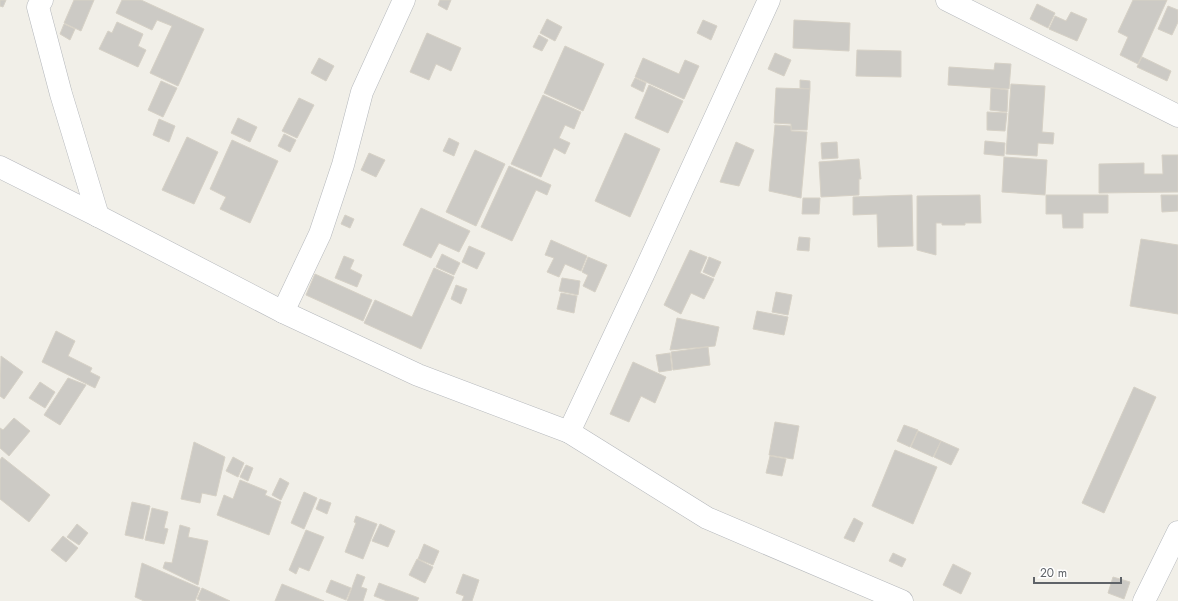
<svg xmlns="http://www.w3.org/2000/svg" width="1178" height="601" font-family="Jost,sans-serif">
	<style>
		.building { fill: #cccac5; stroke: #d6d1c6 }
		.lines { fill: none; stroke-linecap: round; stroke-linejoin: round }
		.street-casing { stroke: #b5b8bc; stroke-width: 23 }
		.street { stroke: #fff; stroke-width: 22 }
	</style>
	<rect width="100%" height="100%" fill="#f1efe8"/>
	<g class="building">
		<path d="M0,0H6L3,7L0,6Z"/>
		<path d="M74,0H94L81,31L64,23Z"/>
		<path d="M122,0H141L204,29L178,86L150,73L172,26L157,20L152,30L116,13Z"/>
		<path d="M440,0H451L447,10L438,5Z"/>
		<path d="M1133,0H1167L1138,64L1120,55L1128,37L1118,32Z"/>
		<path d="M1037,4L1055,13L1048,28L1030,19Z"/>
		<path d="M1168,6L1178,10V22L1172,35L1158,29Z"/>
		<path d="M1071,12L1087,19L1077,41L1049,29L1055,16L1066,21Z"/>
		<path d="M547,19L562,27L555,41L540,33Z"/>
		<path d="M703,20L717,26L711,40L697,33Z"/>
		<path d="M794,20L850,23L849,51L793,48Z"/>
		<path d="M117,22L143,34L138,46L146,50L138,67L99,49L108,31L112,33Z"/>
		<path d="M64,24L75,29L70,40L60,34Z"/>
		<path d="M427,33L461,48L451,71L436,64L429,80L410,72Z"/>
		<path d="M539,35L548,40L542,51L533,47Z"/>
		<path d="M565,46L604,64L583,111L544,93Z"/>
		<path d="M857,50L901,51V77L856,76Z"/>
		<path d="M775,53L791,60L784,76L768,69Z"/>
		<path d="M1142,57L1171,71L1167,81L1137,67Z"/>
		<path d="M319,58L334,66L326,81L311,73Z"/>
		<path d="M643,58L679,74L685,60L699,66L684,99L635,77Z"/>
		<path d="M995,63L1011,64L1009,89L948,85L949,67L994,70Z"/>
		<path d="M635,78L646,83L643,92L631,86Z"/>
		<path d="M800,80L810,81V89L800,88Z"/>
		<path d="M161,81L177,88L163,117L148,110Z"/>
		<path d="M1011,84L1045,86L1042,132L1054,133L1053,144L1038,143L1037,156L1006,154Z"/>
		<path d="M649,85L683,101L668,133L635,118Z"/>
		<path d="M776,88L810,89L807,130H791V124L774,123Z"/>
		<path d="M991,88L1008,90L1007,112L990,110Z"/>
		<path d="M543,95L581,112L574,129L565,125L559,138L570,143L565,154L554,148L541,177L511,164Z"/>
		<path d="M299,98L314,105L297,138L282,131Z"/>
		<path d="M987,112L1007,113L1005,131L987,130Z"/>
		<path d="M238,118L257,127L250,142L231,133Z"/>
		<path d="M159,119L175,126L169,142L153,135Z"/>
		<path d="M775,125L791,126V131L807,132L801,198L769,191Z"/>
		<path d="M625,133L660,149L630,217L595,201Z"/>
		<path d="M284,134L296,140L290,152L278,146Z"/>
		<path d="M187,137L218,152L194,204L162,190Z"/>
		<path d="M449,138L459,143L454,156L443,151Z"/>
		<path d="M232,140L278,161L250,223L220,209L226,197L210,189Z"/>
		<path d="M985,141L1005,143L1004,156L984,154Z"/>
		<path d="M736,142L754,150L739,186L720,182Z"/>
		<path d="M837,142L838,158L822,159L821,143Z"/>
		<path d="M475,150L505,164L476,226L446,212Z"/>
		<path d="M369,153L385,160L376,177L361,170Z"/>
		<path d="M1162,155H1178V192L1099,193V164L1144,163V174H1163Z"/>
		<path d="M1004,157L1047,160L1045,195L1002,192Z"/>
		<path d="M859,159L861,179H859V195L821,197L819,162Z"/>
		<path d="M509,166L551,185L547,195L536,190L512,241L481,227Z"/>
		<path d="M912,195L913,246L878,247L877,214L853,215V197Z"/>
		<path d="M980,195L981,223H965V225H942V223H936V255L917,250V196Z"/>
		<path d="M1046,195H1108V213H1083V228H1063L1062,214H1046Z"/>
		<path d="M1161,195H1178V211L1162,212Z"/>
		<path d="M803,198H820L819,214H802Z"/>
		<path d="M421,208L470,231L459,252L439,243L431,258L403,245Z"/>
		<path d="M345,215L354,219L350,228L341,224Z"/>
		<path d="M799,237L810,238L809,251L797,250Z"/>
		<path d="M1141,239L1178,245V314L1130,306Z"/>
		<path d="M551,240L587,256L581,271L565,264L559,277L547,272L554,258L545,255Z"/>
		<path d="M469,246L485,253L477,269L462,262Z"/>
		<path d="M690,250L707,257L700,273L714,279L704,299L691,293L681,314L664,305Z"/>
		<path d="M442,254L460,263L454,275L436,267Z"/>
		<path d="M344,256L354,260L350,269L362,275L357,287L335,278Z"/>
		<path d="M588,257L607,265L595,292L583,286L588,275L582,272Z"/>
		<path d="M709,257L721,262L714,277L703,272Z"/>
		<path d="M434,268L454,277L421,349L364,323L375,300L412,317Z"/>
		<path d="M315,274L372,300L363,321L306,295Z"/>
		<path d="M562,278L580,281L578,295L559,291Z"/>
		<path d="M456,285L467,289L461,304L451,299Z"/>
		<path d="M776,292L792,295L788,315L772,312Z"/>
		<path d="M561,293L577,296L574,313L557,309Z"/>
		<path d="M757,311L788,317L784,335L753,329Z"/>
		<path d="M677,318L719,327L715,346L670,350Z"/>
		<path d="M56,331L75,341L68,356L92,368L90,372L100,377L95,388L42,362Z"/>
		<path d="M708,347L710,365L673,370L671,352Z"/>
		<path d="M670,353L672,370L659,372L656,355Z"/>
		<path d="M1,356L23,372L4,399L0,396Z"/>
		<path d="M633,362L666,377L655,403L641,396L629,422L610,414Z"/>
		<path d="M68,378L86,385L60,425L44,415Z"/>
		<path d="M40,382L55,392L45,408L29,398Z"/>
		<path d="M1134,387L1156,397L1104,513L1082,503Z"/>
		<path d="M14,418L30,431L9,456L0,448V428L3,430Z"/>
		<path d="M775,422L799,426L793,459L769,455Z"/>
		<path d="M904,425L918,430L910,447L897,441Z"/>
		<path d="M918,431L941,441L933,457L911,447Z"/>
		<path d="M941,441L959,449L951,465L934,457Z"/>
		<path d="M194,442L225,457L216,496L202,493L200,503L181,499Z"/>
		<path d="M895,450L937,467L913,524L872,506Z"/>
		<path d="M770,456L786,459L782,476L766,473Z"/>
		<path d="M2,457L50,495L29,522L0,499V460Z"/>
		<path d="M233,457L244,463L238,477L226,471Z"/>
		<path d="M246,465L253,468L248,481L240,477Z"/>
		<path d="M280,478L289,483L281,500L272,495Z"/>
		<path d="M240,480L267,491L265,495L281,502L269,535L217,515L224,495L233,499Z"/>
		<path d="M304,492L317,498L304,529L291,523Z"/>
		<path d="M320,499L331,503L327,514L316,509Z"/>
		<path d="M132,502L150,506L143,539L125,535Z"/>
		<path d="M152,508L168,512L164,528L168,529L164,544L145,540Z"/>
		<path d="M356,516L377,524L363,559L345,552L356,523L354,522Z"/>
		<path d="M854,518L863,523L854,542L844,538Z"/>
		<path d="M77,524L88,533L79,545L67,537Z"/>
		<path d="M380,524L395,531L388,547L372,541Z"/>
		<path d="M180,525L190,528L188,537L208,541L198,585L163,568L165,562L172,563Z"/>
		<path d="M306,530L324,537L309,571L299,567L296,574L289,570Z"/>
		<path d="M63,536L78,548L66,562L51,550Z"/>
		<path d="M424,544L439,551L433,565L418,559Z"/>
		<path d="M893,553L906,559L902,567L889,561Z"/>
		<path d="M417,559L433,567L425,583L409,575Z"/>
		<path d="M142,563L200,588L195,601H144L135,597Z"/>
		<path d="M953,564L971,573L961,594L943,585Z"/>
		<path d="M357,574L365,577L361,587L367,589L363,601H347Z"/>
		<path d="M463,574L479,580L472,601H462L464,596L456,593Z"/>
		<path d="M1113,577L1130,582L1124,599L1108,593Z"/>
		<path d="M331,580L351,588L346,600L326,592Z"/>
		<path d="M379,583L419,598L417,601H387L374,596Z"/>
		<path d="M282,584L324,601H275Z"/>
		<path d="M202,588L230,601H201L197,599Z"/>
	</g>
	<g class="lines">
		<defs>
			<g id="street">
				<path d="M42,0L38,7L61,94L98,216"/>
				<path d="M947,0L1178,116"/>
				<path d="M0,167L98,216L283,312L418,375L569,432L707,518L902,601"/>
				<path d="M283,312L320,234L343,165L362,92L404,0"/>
				<path d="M569,432L643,275L769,0"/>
				<path d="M1144,601L1178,532"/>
			</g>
		</defs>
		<use href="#street" class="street-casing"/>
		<use href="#street" class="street"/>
	</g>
	<path d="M1034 577v6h87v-6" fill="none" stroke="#5f6368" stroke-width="2"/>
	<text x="1040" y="577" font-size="12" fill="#5f6368" stroke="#ffffff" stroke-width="3" paint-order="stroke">20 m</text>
</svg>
